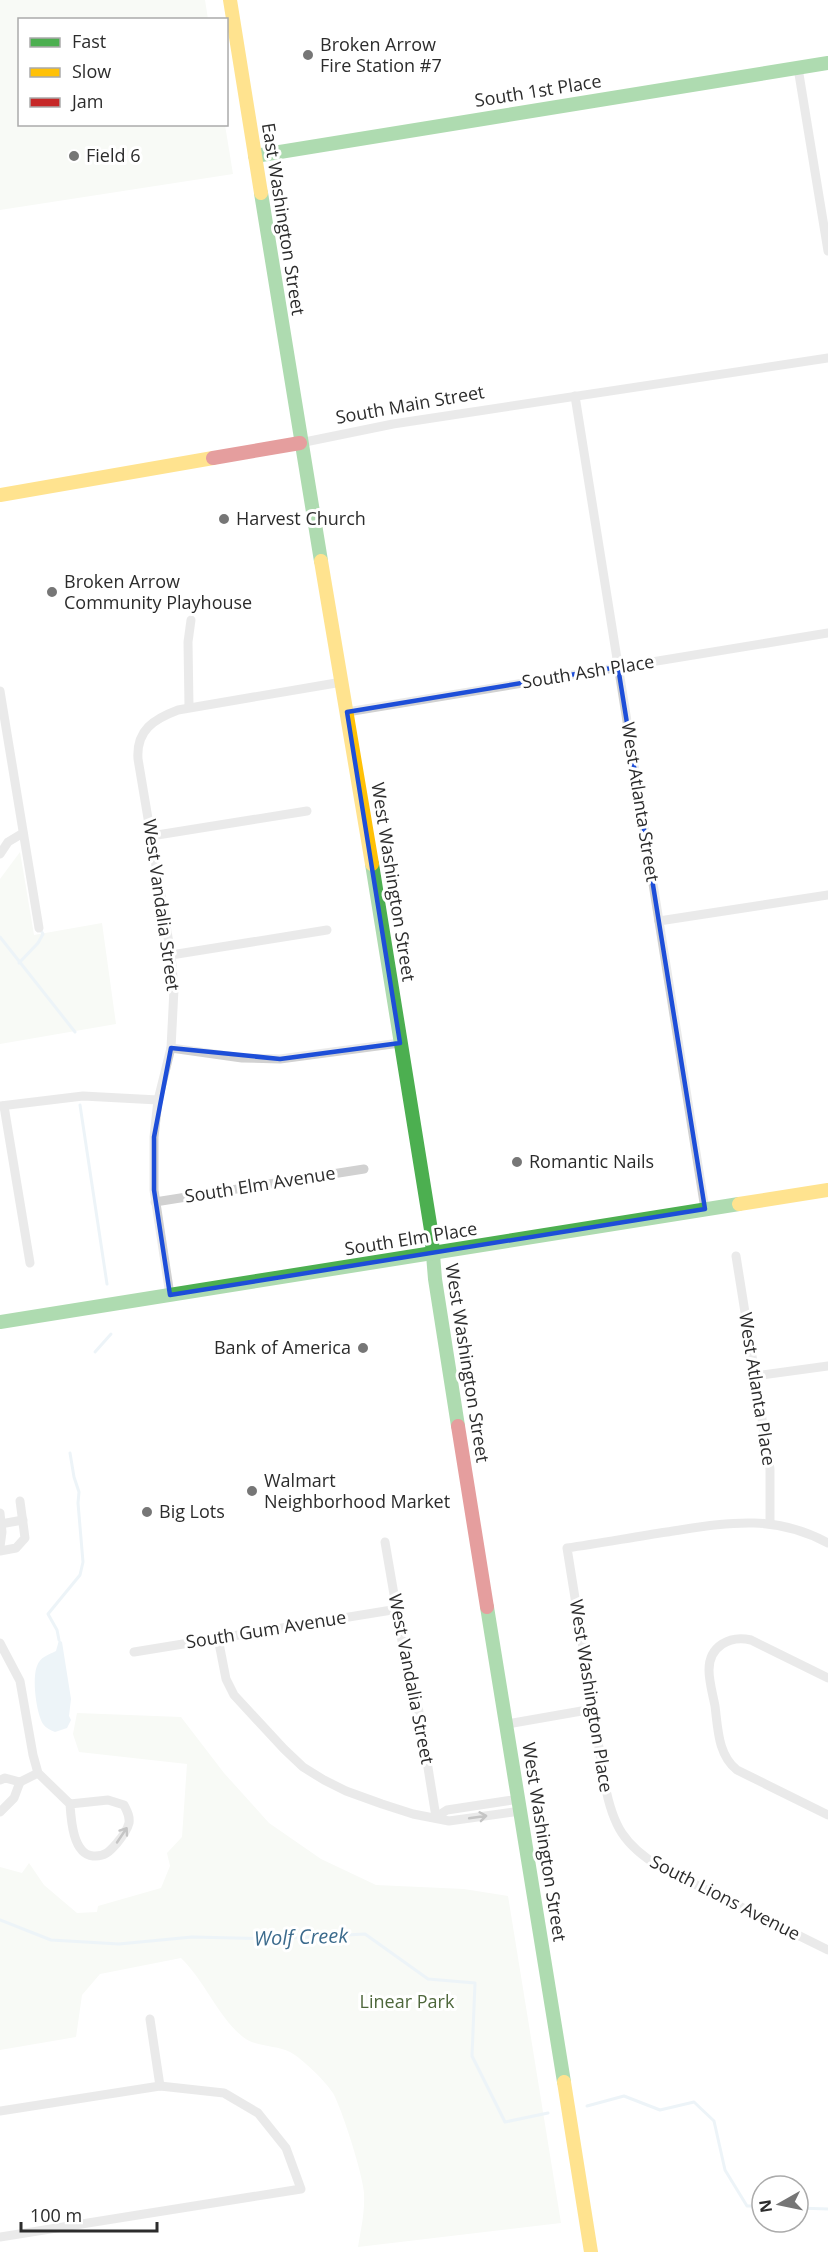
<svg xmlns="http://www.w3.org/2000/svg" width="828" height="2252" font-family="'Open Sans',sans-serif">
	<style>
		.green { fill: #eff3eb }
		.water { fill: #d7e6f0 }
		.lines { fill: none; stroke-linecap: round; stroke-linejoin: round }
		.stream { stroke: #d7e6f0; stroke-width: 3 }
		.street { stroke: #d1d1d1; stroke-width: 9 }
		.fast { stroke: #4caf50; stroke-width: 14 }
		.slow { stroke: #ffc107; stroke-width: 14 }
		.jam { stroke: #c62828; stroke-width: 14 }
		.oneway { stroke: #7e7e7e }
		.marked { fill: none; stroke: #1d4ed8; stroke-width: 4.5; stroke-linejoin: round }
		.poi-dot { fill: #767676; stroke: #fff; stroke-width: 2 }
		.labels { text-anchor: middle; stroke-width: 6; stroke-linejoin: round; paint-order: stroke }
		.poi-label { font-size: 18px; fill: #2c2c2c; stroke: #fff; text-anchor: start }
		.street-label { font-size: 18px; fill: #2c2c2c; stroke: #fff }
		.park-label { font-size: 18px; fill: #4e673b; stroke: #fff }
		.water-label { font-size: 20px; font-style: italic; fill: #3c6b8d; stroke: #fff }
	</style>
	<rect width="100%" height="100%" fill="#fff"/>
	<g class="green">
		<path d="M0,0H205L208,19L20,20V124L225,125L233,174L0,210Z"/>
		<path d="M20,852L34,935L102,923L116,1024L0,1044V879Z"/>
		<path d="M77,1713L181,1717L224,1773L269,1823L321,1859L376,1885L464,1889L508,1896L561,2223L358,2247C361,2229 365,2212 364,2193C363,2175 342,2109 333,2093C325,2081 303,2059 290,2052C277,2045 255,2047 243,2037C218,2017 205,1981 181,1958L100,1974L82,1995L76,2037L0,2050V1867L22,1873L29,1863L44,1885L77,1913L97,1912L98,1906L161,1888L170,1866L167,1853L182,1837L187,1764L79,1752L73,1734Z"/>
	</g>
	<path class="water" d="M59,1640L62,1642L71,1699L69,1716L71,1720L67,1728L55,1732C50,1730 46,1728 43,1724C36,1712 32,1678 37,1666C40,1657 48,1655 56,1651Z"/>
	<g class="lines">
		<g class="stream">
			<path d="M0,937L75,1032"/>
			<path d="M19,963L38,943L43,934L40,929"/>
			<path d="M80,1105L107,1284"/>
			<path d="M95,1352L111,1334"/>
			<path d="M59,1640L57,1630L48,1614L80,1575L83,1562L78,1503L79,1492L74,1477L70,1453"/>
			<path d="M0,1920L51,1940L119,1944L192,1937L271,1939L365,1934L428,1979L475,1983L472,2056L505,2122L548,2113"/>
			<path d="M587,2106L624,2096L660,2110L694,2102L714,2121L725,2170L747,2206H762"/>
			<path d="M798,2208L828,2209"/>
		</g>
		<g class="street">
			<path d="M798,68L828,251"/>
			<path d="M575,396L705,1209"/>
			<path d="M300,443L393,424L828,358"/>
			<path d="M0,691L39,928"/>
			<path d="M189,707L188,642L191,620"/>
			<path d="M347,712L828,633"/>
			<path d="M151,836L307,811"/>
			<path d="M0,854L8,842L23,833"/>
			<path d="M659,921L828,895"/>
			<path d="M171,955L327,930"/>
			<path d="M171,1048L242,1058L280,1059L400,1043"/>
			<path d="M0,1106L83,1096L158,1100"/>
			<path d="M4,1106L30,1263"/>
			<path d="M155,1202L364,1169"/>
			<path d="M736,1256L770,1469V1523"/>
			<path d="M170,1295L154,1190V1137L158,1100L171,1048L174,989L171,955L138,759C136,730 154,719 178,710L342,682"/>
			<path d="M754,1376L828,1366"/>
			<path d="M0,1513L2,1532L0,1547"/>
			<path d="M0,1524L23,1520"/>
			<path d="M385,1542L408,1676L418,1706L436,1817"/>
			<path d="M828,1543C773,1513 726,1523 667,1532C634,1537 601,1543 567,1548L605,1785C613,1826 624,1845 660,1867L828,1950"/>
			<path d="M0,1551L16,1548L25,1538L20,1501"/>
			<path d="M218,1638L226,1679L234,1695L284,1749L303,1767L324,1780L346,1791L382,1804L413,1814L449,1821L521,1811"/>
			<path d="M0,1643L20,1681L33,1755L38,1773L70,1804C71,1820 73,1854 93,1856C105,1857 110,1851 117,1843C122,1837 127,1831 129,1823C130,1816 127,1811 124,1805L108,1800L70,1804"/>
			<path d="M134,1652L398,1609"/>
			<path d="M828,1678L751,1640C730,1635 709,1646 709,1670C709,1682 713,1695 715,1706C718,1729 718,1755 737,1770L828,1815"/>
			<path d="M507,1724L593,1709"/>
			<path d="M0,1780L5,1778L20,1782L38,1773"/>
			<path d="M0,1812L14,1798L20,1782"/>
			<path d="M436,1817L447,1810L519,1799"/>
			<path d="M150,2019L160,2086"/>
			<path d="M0,2111L160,2086L224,2093L258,2113L286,2148L301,2189L0,2237"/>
		</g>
		<g class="fast">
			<path d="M255,156L828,63"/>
			<path d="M261,193L321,561"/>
			<path d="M372,864L431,1230L435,1279L458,1426"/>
			<path d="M0,1322L739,1204"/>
			<path d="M487,1607L564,2082"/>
		</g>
		<g class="slow">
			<path d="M230,0L261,193"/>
			<path d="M0,495L213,458"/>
			<path d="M321,561L372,864"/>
			<path d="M739,1204L828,1190"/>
			<path d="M564,2082L591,2252"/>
		</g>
		<g class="jam">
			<path d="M213,458L300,443"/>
			<path d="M458,1426L487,1607"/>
		</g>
	</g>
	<defs><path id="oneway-shaft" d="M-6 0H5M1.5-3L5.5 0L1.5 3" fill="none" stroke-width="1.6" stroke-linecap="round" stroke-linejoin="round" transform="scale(1.5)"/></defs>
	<g class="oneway">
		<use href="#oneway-shaft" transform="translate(478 1817) rotate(-8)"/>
		<use href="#oneway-shaft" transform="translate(122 1835) rotate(-56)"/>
	</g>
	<path d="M0 0H828V2252H0ZM618,667L705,1209L170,1295L154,1190V1137L171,1048L280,1059L400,1043L347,712Z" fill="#fff" fill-opacity=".55" fill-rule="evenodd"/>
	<path class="marked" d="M618,667L705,1209L170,1295L154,1190V1137L171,1048L280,1059L400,1043L347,712Z"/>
	<g class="poi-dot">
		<circle cx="308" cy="55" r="6"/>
		<circle cx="74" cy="156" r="6"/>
		<circle cx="224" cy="519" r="6"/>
		<circle cx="52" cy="592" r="6"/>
		<circle cx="517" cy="1162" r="6"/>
		<circle cx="363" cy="1348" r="6"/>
		<circle cx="252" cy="1491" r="6"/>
		<circle cx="147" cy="1512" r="6"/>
	</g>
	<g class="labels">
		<g class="poi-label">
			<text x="320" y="51">Broken Arrow<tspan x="320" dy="21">Fire Station #7</tspan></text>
			<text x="86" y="162">Field 6</text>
			<text x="236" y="525">Harvest Church</text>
			<text x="64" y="588">Broken Arrow<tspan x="64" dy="21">Community Playhouse</tspan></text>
			<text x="529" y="1168">Romantic Nails</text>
			<text x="351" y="1354" text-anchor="end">Bank of America</text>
			<text x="264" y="1487">Walmart<tspan x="264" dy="21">Neighborhood Market</tspan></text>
			<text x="159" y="1518">Big Lots</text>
		</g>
		<g class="street-label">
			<text transform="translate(538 91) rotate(-9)" y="6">South 1st Place</text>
			<text transform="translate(283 219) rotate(81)" y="6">East Washington Street</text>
			<text transform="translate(410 405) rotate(-10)" y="6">South Main Street</text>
			<text transform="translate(588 672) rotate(-9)" y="6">South Ash Place</text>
			<text transform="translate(640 802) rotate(81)" y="6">West Atlanta Street</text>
			<text transform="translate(393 882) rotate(81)" y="6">West Washington Street</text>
			<text transform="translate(161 905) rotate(82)" y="6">West Vandalia Street</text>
			<text transform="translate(260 1185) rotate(-9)" y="6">South Elm Avenue</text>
			<text transform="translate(411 1239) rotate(-9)" y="6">South Elm Place</text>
			<text transform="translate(467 1363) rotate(81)" y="6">West Washington Street</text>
			<text transform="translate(757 1389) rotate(81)" y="6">West Atlanta Place</text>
			<text transform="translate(266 1630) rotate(-9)" y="6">South Gum Avenue</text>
			<text transform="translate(411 1679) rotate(79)" y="6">West Vandalia Street</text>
			<text transform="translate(591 1696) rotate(81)" y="6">West Washington Place</text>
			<text transform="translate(544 1842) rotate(81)" y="6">West Washington Street</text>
			<text transform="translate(725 1898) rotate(27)" y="6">South Lions Avenue</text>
		</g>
		<g class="park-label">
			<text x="407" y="2008">Linear Park</text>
		</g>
		<g class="water-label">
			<text transform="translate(301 1937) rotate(-2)" y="7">Wolf Creek</text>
		</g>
	</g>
	<rect x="18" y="18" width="210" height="108" fill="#ffffff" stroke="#ababab" stroke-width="1.5"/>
	<rect x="30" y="38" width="30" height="9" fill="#4caf50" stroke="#ababab" stroke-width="1.5"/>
	<text x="72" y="48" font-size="18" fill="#2c2c2c">Fast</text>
	<rect x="30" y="68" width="30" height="9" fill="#ffc107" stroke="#ababab" stroke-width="1.5"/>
	<text x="72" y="78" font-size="18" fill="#2c2c2c">Slow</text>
	<rect x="30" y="98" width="30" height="9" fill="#c62828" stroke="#ababab" stroke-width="1.5"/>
	<text x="72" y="108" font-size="18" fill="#2c2c2c">Jam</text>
	<g transform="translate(780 2204) rotate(261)"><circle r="28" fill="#ffffff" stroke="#ababab" stroke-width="1.5"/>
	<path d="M0-4.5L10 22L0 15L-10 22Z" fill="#767676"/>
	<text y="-9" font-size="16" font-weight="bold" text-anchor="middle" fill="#2c2c2c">N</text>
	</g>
	<path d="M21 2222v9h136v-9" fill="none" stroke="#2c2c2c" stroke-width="3"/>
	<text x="30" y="2222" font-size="18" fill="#2c2c2c" stroke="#ffffff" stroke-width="4.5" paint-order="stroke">100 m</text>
</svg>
